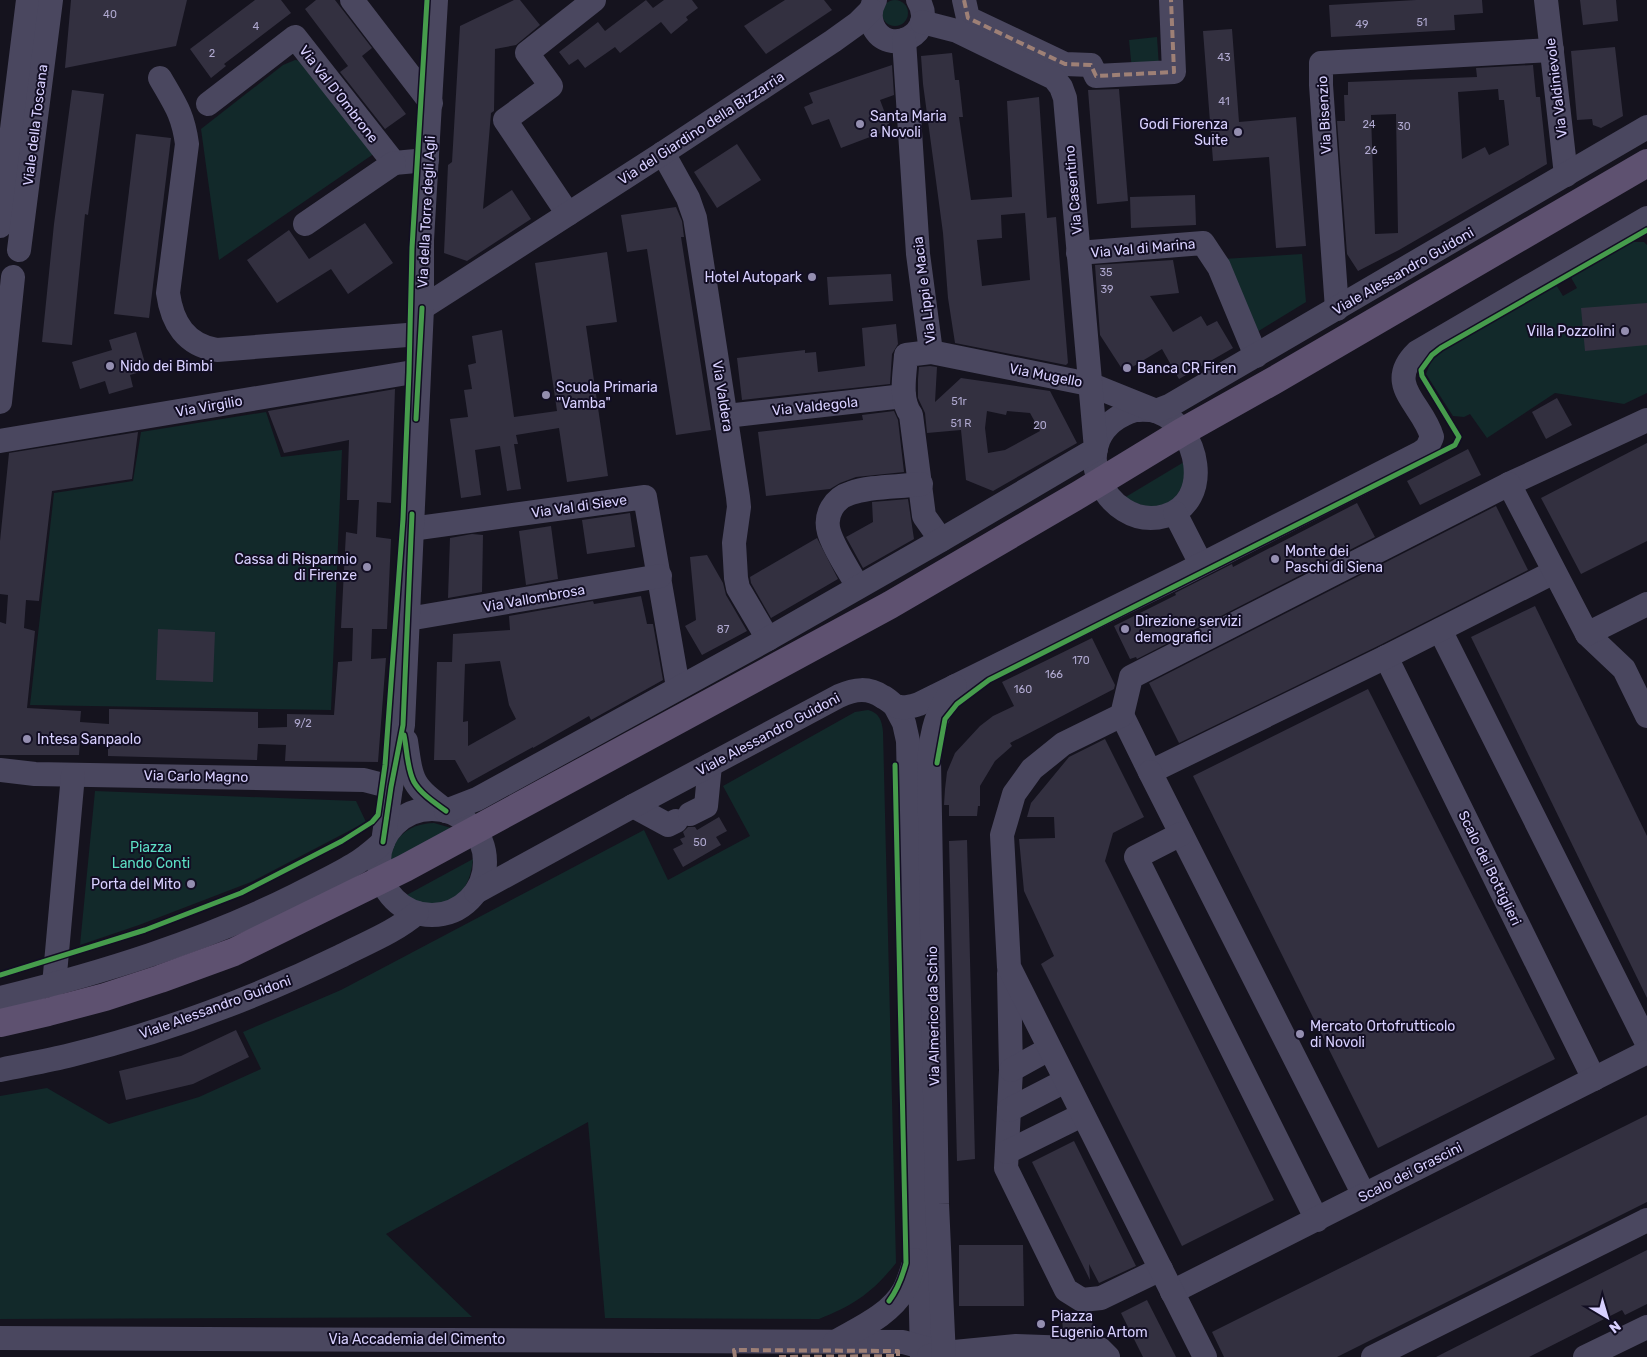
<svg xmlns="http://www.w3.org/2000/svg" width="1647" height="1357" font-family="Rubik,sans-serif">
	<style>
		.green { fill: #12292a }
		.building { fill: #333040; fill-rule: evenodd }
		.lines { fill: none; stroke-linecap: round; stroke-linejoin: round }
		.minor { stroke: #4a475f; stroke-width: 24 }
		.major { stroke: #5e5170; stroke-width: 28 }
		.quiet { stroke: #9e8076; stroke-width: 4; stroke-dasharray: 8 4; stroke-linecap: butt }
		.cycleway-casing { stroke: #120e23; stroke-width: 8 }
		.cycleway { stroke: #469c4c; stroke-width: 5 }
		.poi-dot { fill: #948eb0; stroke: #120e23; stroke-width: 2 }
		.labels { text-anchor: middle; stroke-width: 4; stroke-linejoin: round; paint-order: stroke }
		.number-label { font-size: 11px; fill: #afa8cf }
		.street-label { font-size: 14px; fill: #d8d0ff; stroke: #120e23 }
		.poi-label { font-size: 14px; fill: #d8d0ff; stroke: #120e23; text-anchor: start }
		.park-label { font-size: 14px; fill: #5cdec4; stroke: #120e23 }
	</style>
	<rect width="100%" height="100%" fill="#15131e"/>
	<g class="green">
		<circle cx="895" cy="13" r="13"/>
		<path d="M1157,37L1159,67L1132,70L1129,40Z"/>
		<path d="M295,60L302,61L375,153L219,260L201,129L283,65Z"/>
		<path d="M1633,242H1644L1647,245V393L1624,404L1555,393L1487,438L1470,414L1464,417L1453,416L1426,374L1431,361L1448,346L1555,283L1563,296L1577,288L1569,274L1621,244Z"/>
		<path d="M1302,254L1306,302L1257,332L1223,259Z"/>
		<path d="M266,412L281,457L342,450L331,710L30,705L54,493L133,481L141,432Z"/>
		<path d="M1184,462V484L1173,501L1151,509L1124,498Z"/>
		<path d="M868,710C879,713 882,720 883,732L896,1263C872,1293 854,1305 819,1319L605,1318L588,1122L386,1234L472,1317L0,1319V1096L47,1088L109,1124L199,1097L261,1069L243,1032L341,990L644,830L668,880L750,836L723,786L855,712Z"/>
		<path d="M95,791L356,801L366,822L251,882L139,925L80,945Z"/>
		<path d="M434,823L458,830L389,867C390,839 407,824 434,823Z"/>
		<path d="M473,859C469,901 440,918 403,897Z"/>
	</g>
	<g class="building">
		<path d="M71,0H187L176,46L65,68Z"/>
		<path d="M255,0H281L291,13L224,64L226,66L211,78L190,49Z"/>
		<path d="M316,0H335L372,48L362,56L406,114L385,129L340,72L348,66L305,9Z"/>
		<path d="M514,0H520L540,25L516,45L495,49L494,111L491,113L483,209L512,190L531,219L467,261L444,253L448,165L452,162L460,26Z"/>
		<path d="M646,0L653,8L664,0H692L698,8L686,17L688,20L671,34L661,22L620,53L615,47L585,68L578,59L569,65L559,52L598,22L605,31Z"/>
		<path d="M785,0H824L832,10L766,54L744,26Z"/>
		<path d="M1416,0H1482L1483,13L1454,15L1455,30L1331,37L1329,5Z"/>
		<path d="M1580,0H1616L1618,21L1583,25Z"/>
		<path d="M1232,29L1239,122L1296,117L1306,246L1276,248L1269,157L1213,161L1203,31Z"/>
		<path d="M1615,47L1623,116L1601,128L1593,125L1592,119L1577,120L1571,51Z"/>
		<path d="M952,53L955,80H959L963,117H959L971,200L1012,197L1007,101L1039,97L1047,218L1056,217L1068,363L1066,365L955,343L948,298L943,233L923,84L921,56ZM1025,213L1030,280L982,286L977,240L1002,238L1001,215Z"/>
		<path d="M892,65L894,95L880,100L891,129L841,148L829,119L812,125L804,107L813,103L809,93Z"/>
		<path d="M1533,65L1536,97H1540L1547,164L1399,250L1358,271L1347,254L1337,121H1345L1344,95H1348V82L1477,77L1476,68ZM1498,89L1499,100H1504L1509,145L1489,155L1485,147L1462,159L1458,92ZM1396,114L1398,233L1375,234L1371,115Z"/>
		<path d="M1119,89L1128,201L1097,204L1088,90Z"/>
		<path d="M72,90L104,94L88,215L85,214L72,345L42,342L54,224Z"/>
		<path d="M136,134L171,138L149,318L114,314Z"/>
		<path d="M737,144L761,180L717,208L694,172Z"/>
		<path d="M1195,195L1196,225L1131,228L1130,197Z"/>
		<path d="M676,207L682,221L684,237H681L711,430L676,435L647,249L627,252L621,215Z"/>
		<path d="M365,223L393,263L348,294L331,269L277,303L247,260L289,230L309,259Z"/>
		<path d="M607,252L617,322L586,326L608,476L567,482L559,428L516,435L518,444H514L521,489L507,491L500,446L475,450L481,495L461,498L450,419L468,417L464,390L472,389L468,365L476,363L472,336L502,330L514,417L557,411L535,263Z"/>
		<path d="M1173,260L1179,293L1150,296L1173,332L1201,316L1207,326L1217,321L1233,348L1179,379L1162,349L1124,372L1100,335L1095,265Z"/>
		<path d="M891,274L893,301L829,305L827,277Z"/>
		<path d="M1647,303V345L1585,351L1581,308Z"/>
		<path d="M896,324L898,344L892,354L890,384L742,400L737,358L805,350V353L816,352L818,372L865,366L862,328Z"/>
		<path d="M136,332L147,370L130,375L133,387L109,394L105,381L80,389L72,362L112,350L109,340Z"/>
		<path d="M930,366L937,367L935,402L961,378L1050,391L1077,443L993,491L966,480L961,430L927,433L925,413L918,398V379L919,367ZM987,411L1006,415L1007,411L1030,413L1040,431L1005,450L988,453L985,428Z"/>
		<path d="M395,389L391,503L377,502L376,537L391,539L387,629H372L371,659L386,658L378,762L285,761L286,745L258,744L257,760L108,756V743L80,740L79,755H0V622L6,624L8,595L0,594V541L9,453L138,432L132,479L52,491L39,601L26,600L24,628L35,631L27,708L81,711L80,722L109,724V709L258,712V728L287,727V714L334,715L338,662L352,661L353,628H341L346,532L357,534L359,500H347L349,440L284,453L268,411Z"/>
		<path d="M1557,398L1572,425L1546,439L1532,412Z"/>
		<path d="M894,411L898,420L904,472L856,477L840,483L830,489L766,496L758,432L863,420L862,415Z"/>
		<path d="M1647,443V541L1581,574L1541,498Z"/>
		<path d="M1468,449L1481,475L1420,505L1407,481Z"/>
		<path d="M908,499L914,539L863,568L846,537L873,522L872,502Z"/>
		<path d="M1357,503L1375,537L1137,659L1136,657L1130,659L1114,626L1176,595L1175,593L1232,564L1233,567Z"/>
		<path d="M1496,506L1528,570L1380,645L1179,743L1149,683Z"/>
		<path d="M630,513L635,547L587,554L582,520Z"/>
		<path d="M551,526L558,579L526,585L519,531Z"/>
		<path d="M472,534L483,535L482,592L448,598L450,538Z"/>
		<path d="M817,538L838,579L771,618L751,583L750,577Z"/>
		<path d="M707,555L723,583L726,595L747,631L702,655L685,626L696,620L690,557Z"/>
		<path d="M641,596L647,624H653L663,680L591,720L589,716L533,748V747L468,783L455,760H434L437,662H452L453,634L510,630L509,616L593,601L594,604ZM500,661L509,705L516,719L468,746V721L463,722L465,664Z"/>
		<path d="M1535,606L1647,836V998L1471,637Z"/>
		<path d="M158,629L215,632L213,682L156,680Z"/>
		<path d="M1092,638L1115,685L1114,689L1010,743L1012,746L995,761L980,786V806H978L977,816H949V805H944L945,789L947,772L955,753L980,726L993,716L1014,706L1002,682Z"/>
		<path d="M1368,689L1555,1059L1378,1148L1193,776Z"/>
		<path d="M1105,739L1144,817L1113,833L1105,861L1274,1200L1182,1246L1041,964L1054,956L1024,891L1019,839L1055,838L1054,817H1027L1031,803L1069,757Z"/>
		<path d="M719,817L727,831L716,837L721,845L683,867L673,849L683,844L680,839L685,837L683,832L688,827H695L697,830Z"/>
		<path d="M967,840L975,1159L957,1161L949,841Z"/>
		<path d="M236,1030L249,1057L193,1084L126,1100L119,1071L181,1056Z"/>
		<path d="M1647,1115V1202L1337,1357H1224L1212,1332Z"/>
		<path d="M1074,1141L1136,1266L1099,1283L1089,1264L1090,1280L1032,1162Z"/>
		<path d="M959,1245H1023L1024,1306H959Z"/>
		<path d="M1647,1250V1304L1625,1315L1622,1310L1529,1357H1436Z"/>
		<path d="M1147,1300L1176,1357H1143L1121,1313Z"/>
		<path d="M1092,1317L1093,1330L1063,1331L1062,1318Z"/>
	</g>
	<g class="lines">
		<g class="minor">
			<path d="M352,0L431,103"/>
			<path d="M875,0C870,9 869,17 873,26C888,59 939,33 918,0"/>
			<path d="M964,0L968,18L1065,64L1091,65L1096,76L1174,72L1171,0"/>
			<path d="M1546,0L1566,175"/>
			<path d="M904,40L918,254L931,352"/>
			<path d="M160,78C175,104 183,114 187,144L168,293C172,323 186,345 217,350L420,334"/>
			<path d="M208,104L295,37L394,163L427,160"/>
			<path d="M663,153L688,198L695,218L738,497L739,507L734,543L736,578L738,588L768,639"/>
			<path d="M568,214L505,120L551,86L527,53L594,0"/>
			<path d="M305,224L394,163"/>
			<path d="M0,226L28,0"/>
			<path d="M19,250L51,0"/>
			<path d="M1078,253L1203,243L1219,267L1256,356"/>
			<path d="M422,308L663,153L833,41L858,23L871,10"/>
			<path d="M1337,309L1321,85V63L1552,50"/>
			<path d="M0,402L13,277"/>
			<path d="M1135,410C1142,410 1151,409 1158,412C1199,427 1214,502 1165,516C1105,533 1058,434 1135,410Z"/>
			<path d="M726,416L904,396"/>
			<path d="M0,441L419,371"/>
			<path d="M1509,484L1647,420"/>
			<path d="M1175,513L1201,564"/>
			<path d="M411,529L645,497L678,687"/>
			<path d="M941,540L924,516L911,415C899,399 905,374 906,355L931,352L1089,384L1156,411L1169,406L1647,127"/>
			<path d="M858,587C850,572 834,549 829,532C824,515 834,498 851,493C870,486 900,487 921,484"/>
			<path d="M408,619L660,576"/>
			<path d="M1440,630L1647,1043"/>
			<path d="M1587,634L1624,669L1647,716"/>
			<path d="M1386,657L1594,1079"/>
			<path d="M895,706L904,723L908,741L922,1357"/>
			<path d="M1122,715L1150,772L1386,657L1554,572"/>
			<path d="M406,741C412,784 412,785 446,811"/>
			<path d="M0,770L35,774L364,780L391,787"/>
			<path d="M1150,772L1364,1195"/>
			<path d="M633,806L668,825L676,821"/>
			<circle cx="432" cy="862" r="53"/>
			<path d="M446,811L477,799L768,639L941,540L1096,449L1065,98L1061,87L1054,78L957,31L922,22"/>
			<path d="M690,814L706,806L710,765"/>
			<path d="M1181,834L1136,857L1317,1220"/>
			<path d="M383,842L391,787L403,725L422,308V240L436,0"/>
			<path d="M476,892L633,806L839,696C855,689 868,687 883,697C888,699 892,704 896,706C904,709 912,706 919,704L1183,574L1420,453L1427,448L1432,437C1423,404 1383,385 1417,352L1647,218"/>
			<path d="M1009,974L1011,1070L1006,1168L1066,1290L1082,1300L1101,1298L1161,1269"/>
			<path d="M54,985L73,775"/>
			<path d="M0,998C101,973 202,942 296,895C315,885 335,876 353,865C364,859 374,850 383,842"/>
			<path d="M0,1070C23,1065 47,1061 71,1055C164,1032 255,998 341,956C366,943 395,932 417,913"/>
			<path d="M1011,1070L1049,1049"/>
			<path d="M1009,1110L1065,1081"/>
			<path d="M1007,1152L1082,1115"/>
			<path d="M1172,1292L1647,1052"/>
			<path d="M0,1338L903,1342L944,1353"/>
			<path d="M835,1342C859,1328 890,1315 904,1290C909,1281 912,1270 915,1260"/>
			<path d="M929,1356L944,1353L1016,1346L1100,1349L1108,1357"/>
			<path d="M944,1357L937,1204L929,761C932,729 936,713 955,686"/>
			<path d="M1205,1357L1009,967L1002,835L1014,794L1032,769L1063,744L1122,715L1131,677L1509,484L1587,634L1647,604"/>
			<path d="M1373,1357L1647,1220"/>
			<path d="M1585,1357L1647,1327"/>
		</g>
		<path class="major" d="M0,1023L48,1012L105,997L160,979L234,952L405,868L890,605L1080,494L1182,432L1273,381L1647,163"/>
		<g class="quiet">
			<path d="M964,0L968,18L1065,64L1091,65L1096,76L1174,72L1171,0"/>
			<path d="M735,1357L734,1350L898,1351V1356L779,1357"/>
		</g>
		<defs>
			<g id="cycleway">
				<path d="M416,419L422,308"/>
				<path d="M404,735C407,749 407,769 414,782C421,794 435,803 446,811"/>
				<path d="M937,763L945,719L957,704L989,680L1455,445L1459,437L1422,376L1421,370L1432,355L1441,348L1647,230"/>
				<path d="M383,842L391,787L403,725L412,514"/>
				<path d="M0,975L145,930L241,893L342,841L372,822L378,815L385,765L403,519L409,372L412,248L427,0"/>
				<path d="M889,1301C898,1289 902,1278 906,1263L895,765"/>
			</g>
		</defs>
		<use href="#cycleway" class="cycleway-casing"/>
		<use href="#cycleway" class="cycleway"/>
	</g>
	<g class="poi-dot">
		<circle cx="860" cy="124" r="5"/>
		<circle cx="1238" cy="132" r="5"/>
		<circle cx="812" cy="277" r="5"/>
		<circle cx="1625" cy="331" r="5"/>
		<circle cx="110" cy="366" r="5"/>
		<circle cx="1127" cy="368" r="5"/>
		<circle cx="546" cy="395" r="5"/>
		<circle cx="1275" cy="559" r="5"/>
		<circle cx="367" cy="567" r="5"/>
		<circle cx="1125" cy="629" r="5"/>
		<circle cx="27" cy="739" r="5"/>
		<circle cx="191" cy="884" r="5"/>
		<circle cx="1300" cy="1034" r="5"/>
		<circle cx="1041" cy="1324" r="5"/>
	</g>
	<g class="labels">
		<g class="number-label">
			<text x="110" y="18">40</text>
			<text x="1422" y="26">51</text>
			<text x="1362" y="28">49</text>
			<text x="256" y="30">4</text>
			<text x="212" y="57">2</text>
			<text x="1224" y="61">43</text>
			<text x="1224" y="105">41</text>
			<text x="1369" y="128">24</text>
			<text x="1404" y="130">30</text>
			<text x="1371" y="154">26</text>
			<text x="1106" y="276">35</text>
			<text x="1107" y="293">39</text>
			<text x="959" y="405">51r</text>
			<text x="961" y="427">51 R</text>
			<text x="1040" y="429">20</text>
			<text x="723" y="633">87</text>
			<text x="1081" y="664">170</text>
			<text x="1054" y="678">166</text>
			<text x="1023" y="693">160</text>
			<text x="303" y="727">9/2</text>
			<text x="700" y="846">50</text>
		</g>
		<g class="street-label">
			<text transform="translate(1556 88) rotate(-97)" y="5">Via Valdinievole</text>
			<text transform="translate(339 94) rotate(52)" y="5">Via Val D'Ombrone</text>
			<text transform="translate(1324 115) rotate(-93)" y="5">Via Bisenzio</text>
			<text transform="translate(35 125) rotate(-83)" y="5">Viale della Toscana</text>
			<text transform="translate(701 128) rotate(-33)" y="5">Via del Giardino della Bizzarria</text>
			<text transform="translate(1073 190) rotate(-95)" y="5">Via Casentino</text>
			<text transform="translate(426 212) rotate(-87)" y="5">Via della Torre degli Agli</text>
			<text transform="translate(1143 248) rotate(-5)" y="5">Via Val di Marina</text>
			<text transform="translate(1403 271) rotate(-30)" y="5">Viale Alessandro Guidoni</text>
			<text transform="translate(924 290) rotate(-97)" y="5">Via Lippi e Macia</text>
			<text transform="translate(1046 375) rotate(11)" y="5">Via Mugello</text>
			<text transform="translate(723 396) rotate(81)" y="5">Via Valdera</text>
			<text transform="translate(209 406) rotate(-10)" y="5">Via Virgilio</text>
			<text transform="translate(815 406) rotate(-6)" y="5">Via Valdegola</text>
			<text transform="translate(579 506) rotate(-8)" y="5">Via Val di Sieve</text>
			<text transform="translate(534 598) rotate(-10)" y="5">Via Vallombrosa</text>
			<text transform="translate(768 734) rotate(-28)" y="5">Viale Alessandro Guidoni</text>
			<text transform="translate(196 776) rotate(1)" y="5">Via Carlo Magno</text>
			<text transform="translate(1490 868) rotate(64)" y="5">Scalo dei Bottiglieri</text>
			<text transform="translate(215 1007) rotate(-20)" y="5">Viale Alessandro Guidoni</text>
			<text transform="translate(933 1016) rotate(-91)" y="5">Via Almerico da Schio</text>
			<text transform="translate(1410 1172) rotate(-27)" y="5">Scalo dei Grascini</text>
			<text x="417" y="1344">Via Accademia del Cimento</text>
		</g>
		<g class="poi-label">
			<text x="870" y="121">Santa Maria<tspan x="870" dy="16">a Novoli</tspan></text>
			<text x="1228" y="129" text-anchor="end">Godi Fiorenza<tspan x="1228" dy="16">Suite</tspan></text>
			<text x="802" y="282" text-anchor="end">Hotel Autopark</text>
			<text x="1615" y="336" text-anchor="end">Villa Pozzolini</text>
			<text x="120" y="371">Nido dei Bimbi</text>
			<text x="1137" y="373">Banca CR Firen</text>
			<text x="556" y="392">Scuola Primaria<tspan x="556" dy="16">"Vamba"</tspan></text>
			<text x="1285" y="556">Monte dei<tspan x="1285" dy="16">Paschi di Siena</tspan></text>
			<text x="357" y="564" text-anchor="end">Cassa di Risparmio<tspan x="357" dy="16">di Firenze</tspan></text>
			<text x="1135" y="626">Direzione servizi<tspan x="1135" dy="16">demografici</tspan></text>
			<text x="37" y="744">Intesa Sanpaolo</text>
			<text x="181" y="889" text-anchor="end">Porta del Mito</text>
			<text x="1310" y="1031">Mercato Ortofrutticolo<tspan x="1310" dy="16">di Novoli</tspan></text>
			<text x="1051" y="1321">Piazza<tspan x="1051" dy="16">Eugenio Artom</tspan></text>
		</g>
		<g class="park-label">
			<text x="151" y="852">Piazza<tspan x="151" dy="16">Lando Conti</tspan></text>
		</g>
	</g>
	<g transform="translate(1607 1317) rotate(142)" stroke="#120e23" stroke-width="4" paint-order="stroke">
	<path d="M0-4L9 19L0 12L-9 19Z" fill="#d8d0ff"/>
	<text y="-8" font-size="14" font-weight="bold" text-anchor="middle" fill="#d8d0ff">N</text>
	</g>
</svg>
